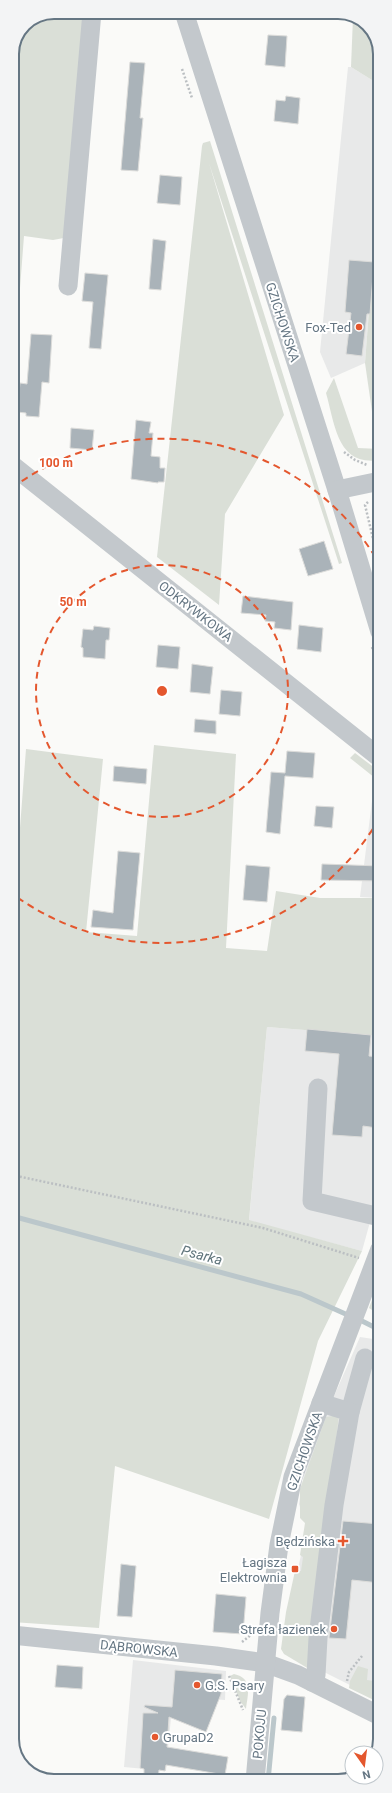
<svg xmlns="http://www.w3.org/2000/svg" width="392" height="1793" font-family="Roboto,sans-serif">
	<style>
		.built { fill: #e8e9e9 }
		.green { fill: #dadfd7 }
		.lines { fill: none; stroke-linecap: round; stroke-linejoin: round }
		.stream { stroke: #bbc7cb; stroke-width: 5 }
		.building { fill: #aab3b9; stroke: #dcdcda }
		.path { stroke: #bbbfc2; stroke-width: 2.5; stroke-dasharray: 2 2; stroke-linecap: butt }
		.minor { stroke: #c3c8cc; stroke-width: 19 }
		.ring { fill: none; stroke: #e4572e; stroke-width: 2; stroke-dasharray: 7 5 }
		.poi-dot { fill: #e4572e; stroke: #fff; stroke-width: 1.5 }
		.labels { text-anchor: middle; stroke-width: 4; stroke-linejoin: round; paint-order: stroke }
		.street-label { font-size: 13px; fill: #657683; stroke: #fff }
		.poi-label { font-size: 13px; fill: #657683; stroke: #fff; text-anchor: end }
		.water-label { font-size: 14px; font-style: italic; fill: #60757c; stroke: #fff }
		.rim { fill: none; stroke: #657683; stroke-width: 2 }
		.centre { fill: #e4572e; stroke: #fff; stroke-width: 2 }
		.ring-label { font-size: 12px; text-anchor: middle; font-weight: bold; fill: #e4572e; stroke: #fff; stroke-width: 4; stroke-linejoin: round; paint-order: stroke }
	</style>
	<rect width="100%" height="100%" fill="#fafaf8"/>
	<g class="built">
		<path d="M348,67H351L380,85V165L365,363L331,378L320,352Z"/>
		<path d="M375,777L380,781V898L360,897Z"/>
		<path d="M267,1027L380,1036V1186L362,1251L249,1221Z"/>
		<path d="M360,1337L380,1340V1700L310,1665L285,1627L307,1528L299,1504L303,1478L324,1419Z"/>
		<path d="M133,1660L226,1671L225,1700L173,1696L166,1771L124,1767Z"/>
	</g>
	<g class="green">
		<path d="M54,12H87L69,237L53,240L24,236L12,392V54L25,24Z"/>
		<path d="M353,17L367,24L380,49V85L351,67Z"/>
		<path d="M210,141L342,563L339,564L209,163L284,415L225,514L219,605L157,557L202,146L203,143Z"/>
		<path d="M380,165V446L376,439L365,363Z"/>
		<path d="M334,378L358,448L380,449V460C337,467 335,424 326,393Z"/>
		<path d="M154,745L236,754L226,948L267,951L276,891L320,898H380V1036L267,1027L249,1220L362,1251L318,1341L269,1519L115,1466L99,1628L12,1622V841H19L26,749L103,759L86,932L137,936Z"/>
		<path d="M355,753L380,772V782L350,758Z"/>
		<path d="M380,1279V1315L369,1308Z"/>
		<path d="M339,1415L309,1669L284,1654L281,1649L286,1612L295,1571H301L303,1557L300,1555L305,1523L300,1518V1489L326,1417Z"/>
		<path d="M358,1666L368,1669L367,1680L380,1682V1703L349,1688L350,1681Z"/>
		<path d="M234,1674C253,1678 248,1694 246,1709L240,1701L230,1676Z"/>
	</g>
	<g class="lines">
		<g class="stream">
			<path d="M12,1216L301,1294L350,1316"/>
			<path d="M358,1319L380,1330"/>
			<path d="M268,1781L274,1718"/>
		</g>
	</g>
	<g class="building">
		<path d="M268,35L287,36L285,67L265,65Z"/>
		<path d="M130,62L145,63L140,118H143L138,171L121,170Z"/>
		<path d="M286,96L300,98L298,124L274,121L276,100L285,101Z"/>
		<path d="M160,175L182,177L180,205L157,203Z"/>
		<path d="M153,239L166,241L161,290L149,289Z"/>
		<path d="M349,260L374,262L370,314H367L362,356L346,354L351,313L345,312Z"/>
		<path d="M85,273L108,275L101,349L89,348L93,302L82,301Z"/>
		<path d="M31,334L52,335L49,383L42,382L39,417L26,416V413L17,412L20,383L27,384Z"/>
		<path d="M136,420L151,422L149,433H153L151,456L160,457V468H165L164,482H158V483L131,479Z"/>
		<path d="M71,428L94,430L92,450L70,448Z"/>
		<path d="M324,541L333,569L308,576L299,549Z"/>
		<path d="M243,596L293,602L291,630L274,628L275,622L265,621L266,615L241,613Z"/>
		<path d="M299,625L323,628L321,652L297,649Z"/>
		<path d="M94,626L110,628L109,640H106L105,659L83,657V648L81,647L83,629L93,630Z"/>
		<path d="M158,645L180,647L178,669L156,667Z"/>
		<path d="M192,664L213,667L210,694L190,692Z"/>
		<path d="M221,690L242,692L240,716L219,714Z"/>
		<path d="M195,719L216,721V734L194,732Z"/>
		<path d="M287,751L315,753L313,778L285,776L280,834L266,832L271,772L285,773Z"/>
		<path d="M114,766L147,769L146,784L113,781Z"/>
		<path d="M316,806L334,807L332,828L314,826Z"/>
		<path d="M118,851L140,853L133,930L91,927L93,910L113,913Z"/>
		<path d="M322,864L380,866V881L321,880Z"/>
		<path d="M246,865L270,867L267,902L243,900Z"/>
		<path d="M307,1029L371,1035L369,1056L380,1057V1093L377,1128L363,1126L362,1137L332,1135L339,1054L305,1051Z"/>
		<path d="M343,1521L380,1524V1583L352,1580L346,1639L329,1638Z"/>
		<path d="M121,1564L136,1566L132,1617L117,1616Z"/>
		<path d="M216,1594L246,1597L243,1634L213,1632Z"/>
		<path d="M57,1665L83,1667L82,1689L55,1687Z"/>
		<path d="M175,1670L222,1674L221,1694L206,1732L169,1717L167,1747L228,1757L225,1775L166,1765L165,1771L159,1770L158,1780L144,1778V1769L140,1768L143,1713H158L144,1707L145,1705L172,1707Z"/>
		<path d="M287,1695L305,1697L302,1732L281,1730L284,1699Z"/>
	</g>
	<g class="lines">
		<g class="path">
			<path d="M182,69L192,98"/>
			<path d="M344,452L355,460L367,465"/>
			<path d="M368,502L365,505L375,547"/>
			<path d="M372,647L380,671"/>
			<path d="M12,1175L263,1228L359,1258"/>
			<path d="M242,1642L251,1635"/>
			<path d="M229,1676L243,1710"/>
			<path d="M347,1681L349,1672L362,1656"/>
		</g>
		<g class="minor">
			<path d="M184,12L337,490L380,632"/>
			<path d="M68,286L92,12"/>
			<path d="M12,465L380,758"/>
			<path d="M337,490L380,481"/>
			<path d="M318,1088L312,1201L380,1217"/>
			<path d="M350,1412L365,1358"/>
			<path d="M12,1635L216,1656L265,1663L298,1675L380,1716"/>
			<path d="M312,1682L316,1675L318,1638L334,1505L350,1412L321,1403"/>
			<path d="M255,1781L270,1613L279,1545L293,1477L380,1249"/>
		</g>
	</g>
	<g class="ring">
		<circle cx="162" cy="691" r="126"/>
		<path d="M379 819A252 252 0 0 1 14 895M12 488A252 252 0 0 1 379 563"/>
	</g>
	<g class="poi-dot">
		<circle cx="359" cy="327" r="4"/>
		<path d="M341 1535h4v4h4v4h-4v4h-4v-4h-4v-4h4z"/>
		<rect x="291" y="1565" width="8" height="8" rx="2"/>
		<circle cx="334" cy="1629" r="4"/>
		<circle cx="197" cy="1685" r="4"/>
		<circle cx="155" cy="1737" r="4"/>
	</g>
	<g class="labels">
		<g class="street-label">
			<text transform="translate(283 322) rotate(72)" y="5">GZICHOWSKA</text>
			<text transform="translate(196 611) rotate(38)" y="5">ODKRYWKOWA</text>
			<text transform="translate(304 1451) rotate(-71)" y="5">GZICHOWSKA</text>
			<text transform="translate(139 1648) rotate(6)" y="5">DĄBROWSKA</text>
			<text transform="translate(259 1734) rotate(-85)" y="5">POKOJU</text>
		</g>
		<g class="poi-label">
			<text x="351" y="332">Fox-Ted</text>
			<text x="335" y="1546">Będzińska</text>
			<text x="287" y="1567">Łagisza<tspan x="287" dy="15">Elektrownia</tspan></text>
			<text x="326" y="1634">Strefa łazienek</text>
			<text x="205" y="1690" text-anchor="start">G.S. Psary</text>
			<text x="163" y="1742" text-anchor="start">GrupaD2</text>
		</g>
		<g class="water-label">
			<text transform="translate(202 1255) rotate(15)" y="5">Psarka</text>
		</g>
	</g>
	<path d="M0 0H392V1793H0ZM54 19H338A35 35 0 0 1 373 54V1739A35 35 0 0 1 338 1774H54A35 35 0 0 1 19 1739V54A35 35 0 0 1 54 19Z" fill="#f3f4f5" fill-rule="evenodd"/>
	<path class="rim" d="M54 19H338A35 35 0 0 1 373 54V1739A35 35 0 0 1 338 1774H54A35 35 0 0 1 19 1739V54A35 35 0 0 1 54 19Z"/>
	<circle cx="162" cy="691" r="6" class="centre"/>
	<g class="ring-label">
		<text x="56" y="467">100 m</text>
		<text x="73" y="606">50 m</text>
	</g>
	<g transform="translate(364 1765) rotate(166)"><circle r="19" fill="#ffffff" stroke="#c1c8cd"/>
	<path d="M0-3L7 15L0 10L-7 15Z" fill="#e4572e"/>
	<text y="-6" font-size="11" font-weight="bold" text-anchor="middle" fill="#657683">N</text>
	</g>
</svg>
